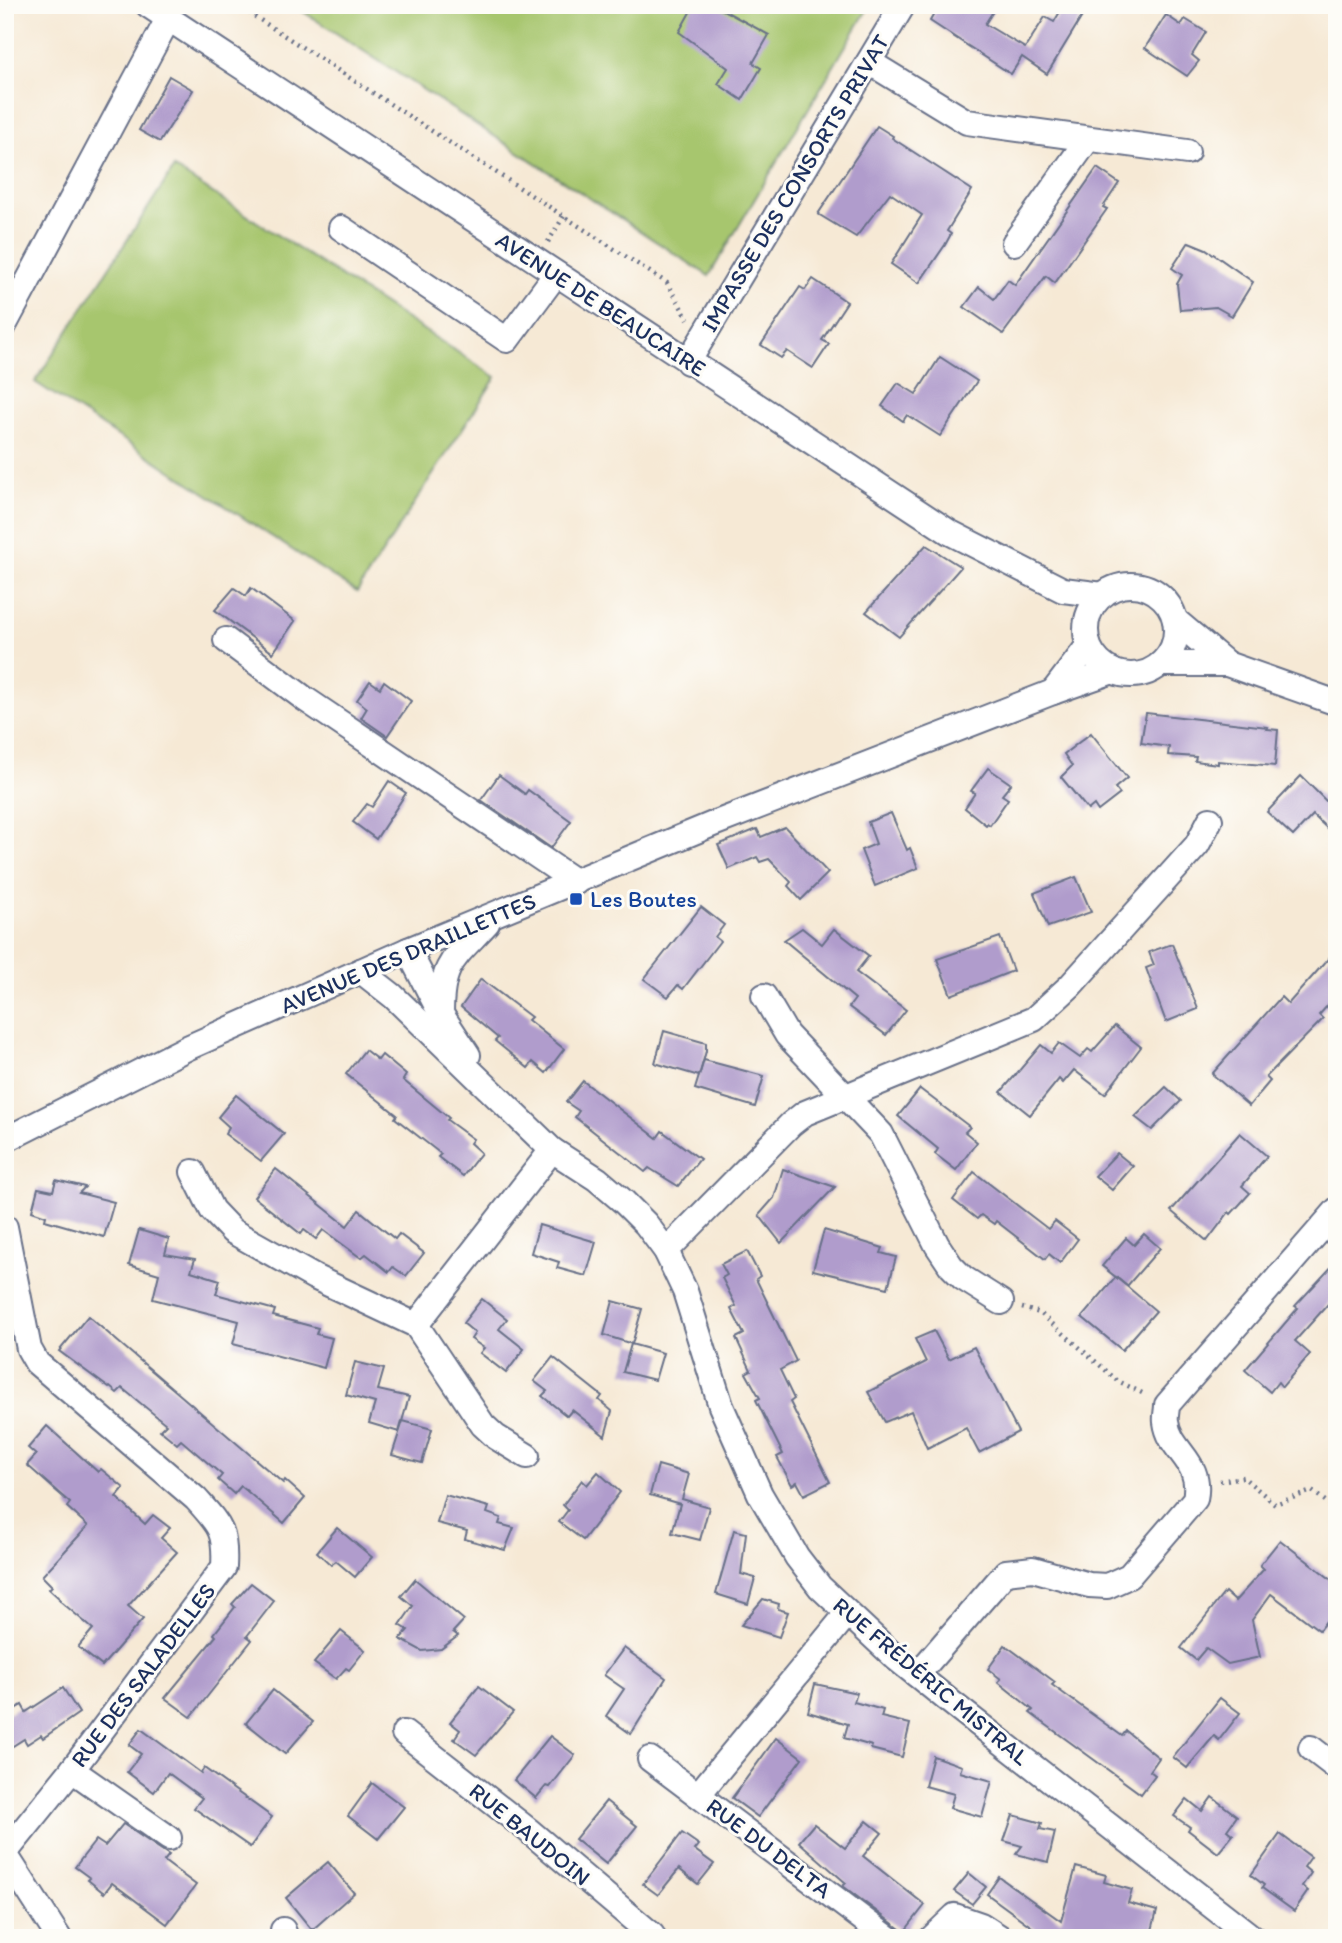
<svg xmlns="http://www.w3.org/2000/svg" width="1342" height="1943" font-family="Itim,sans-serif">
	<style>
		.garden { fill: #a7c66e; stroke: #617a66; stroke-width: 2 }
		.building { fill: #b09ccc }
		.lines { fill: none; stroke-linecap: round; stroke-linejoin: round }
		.minor-casing { stroke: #687088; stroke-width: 28 }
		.path { stroke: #687088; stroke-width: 4.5; stroke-dasharray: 2 5; stroke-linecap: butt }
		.minor { stroke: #fff; stroke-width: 24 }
		.transit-dot { fill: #1a4fb4; stroke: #fdfcf7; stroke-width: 2.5 }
		.labels { text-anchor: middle; stroke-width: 6; stroke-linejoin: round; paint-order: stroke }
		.street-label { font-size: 23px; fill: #1b2f5e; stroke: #fdfcf7 }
		.transit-label { font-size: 23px; fill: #164399; stroke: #fdfcf7; text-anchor: start }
	</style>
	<rect width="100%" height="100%" fill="#fdfcf7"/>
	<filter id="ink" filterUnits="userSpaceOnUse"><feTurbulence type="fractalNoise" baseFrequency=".0143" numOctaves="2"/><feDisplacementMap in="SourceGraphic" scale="14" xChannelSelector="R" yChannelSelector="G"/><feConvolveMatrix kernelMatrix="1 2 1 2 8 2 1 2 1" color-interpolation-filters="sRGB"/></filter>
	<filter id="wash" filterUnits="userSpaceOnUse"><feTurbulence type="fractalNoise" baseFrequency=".00686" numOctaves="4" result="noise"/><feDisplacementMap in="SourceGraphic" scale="28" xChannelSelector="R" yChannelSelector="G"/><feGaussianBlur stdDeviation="1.57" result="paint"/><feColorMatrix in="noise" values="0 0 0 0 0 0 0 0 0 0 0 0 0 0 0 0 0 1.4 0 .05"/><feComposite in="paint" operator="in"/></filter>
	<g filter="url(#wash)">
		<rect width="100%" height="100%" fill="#f6e9d5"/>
		<g class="garden">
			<path d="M293,5H870L709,276Z"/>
			<path d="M174,168L496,377L357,592L35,382Z"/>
		</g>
		<g id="blocks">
			<g class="building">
				<path d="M694,5H714L769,35L753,63L761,68L742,100L718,84L728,68L679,32Z"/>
				<path d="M939,5H997L985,24L1025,48L1045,17L1054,22L1064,5H1089L1047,74L1022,57L1011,74L930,21Z"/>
				<path d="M1166,15L1181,25L1185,19L1206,32L1192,55L1199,61L1187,76L1145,48Z"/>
				<path d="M169,76L193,90L160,142L139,130Z"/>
				<path d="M877,126L893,136L892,138L972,190L947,231L951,234L945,245L919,283L891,264L922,215L890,193L856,237L818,214Z"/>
				<path d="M1097,168L1119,183L1103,207L1107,209L1055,283L1046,276L1003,334L964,307L979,287L994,299L1008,280L1015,285Z"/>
				<path d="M1189,242L1206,249L1253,282L1232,316L1216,307L1180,310L1177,284L1182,275L1172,268Z"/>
				<path d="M813,279L847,302L822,340L829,344L813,368L787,351L781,358L761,345L800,287L805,290Z"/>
				<path d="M940,357L977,381L940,436L907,415L903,421L882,406L898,383L916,394Z"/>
				<path d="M926,545L961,567L899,637L866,612Z"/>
				<path d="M234,588L246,596L251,588L295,621L273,653L215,610Z"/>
				<path d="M370,681L380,688L384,681L411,701L387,736L361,718L367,708L357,700Z"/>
				<path d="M1146,713L1268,727L1267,729L1278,730L1275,766L1218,761V764L1195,761L1196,757L1168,755L1169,747L1141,743Z"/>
				<path d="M1091,733L1127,778L1115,788L1120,794L1098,811L1094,805L1088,810L1061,777L1072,766L1064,754Z"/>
				<path d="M988,768L1011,784L1002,795L1008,799L990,825L987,823L986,825L965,808L975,793L971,791Z"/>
				<path d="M499,775L525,794L528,790L571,821L551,848L481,800Z"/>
				<path d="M1301,776L1337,812V838L1313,815L1293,836L1267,812Z"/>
				<path d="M389,781L406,793L376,839L353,822L367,804L372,807Z"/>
				<path d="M891,813L907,850L910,848L918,868L875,886L861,850L876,844L868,822Z"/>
				<path d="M785,827L828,873L801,900L788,886L791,882L769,859L760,862L757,857L729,869L718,845L757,829L761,837Z"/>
				<path d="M1076,877L1091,912L1048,927L1034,893Z"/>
				<path d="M701,907L724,925L715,937L720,941L683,989L678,985L668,997L644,979Z"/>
				<path d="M802,928L822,944L834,929L869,956L856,972L906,1010L886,1035L849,1007L855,999L784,940Z"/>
				<path d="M1000,937L1013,971L951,995L937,959Z"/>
				<path d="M1172,944L1198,1009L1166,1022L1146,968L1154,965L1149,952Z"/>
				<path d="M1337,949V995L1319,1015L1323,1019L1266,1077L1270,1081L1249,1106L1212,1074L1281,997L1288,1004Z"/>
				<path d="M481,979L531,1017L528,1020L564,1049L546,1073L533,1062L528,1068L495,1041L498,1038L461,1007Z"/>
				<path d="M1115,1026L1141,1047L1105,1094L1074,1070L1063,1083L1059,1079L1030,1115L1001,1092L1041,1045L1051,1053L1059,1043L1080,1058L1088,1049L1092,1052Z"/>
				<path d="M664,1031L706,1043V1051L699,1076L655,1063Z"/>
				<path d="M365,1050L378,1060L382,1055L406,1075L403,1080L449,1118L447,1120L473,1139L470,1143L481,1153L463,1176L438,1157L441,1154L395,1118L397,1115L346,1074Z"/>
				<path d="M704,1060L764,1076L755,1107L695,1089Z"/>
				<path d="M583,1081L657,1138L662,1131L700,1159L678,1186L649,1168L645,1172L575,1117L579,1111L566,1102Z"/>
				<path d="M1166,1087L1181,1101L1152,1130L1135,1117Z"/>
				<path d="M920,1089L970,1127L965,1132L977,1142L956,1170L935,1154L938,1149L898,1116Z"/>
				<path d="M236,1095L284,1134L261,1161L225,1134L229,1127L218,1117Z"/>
				<path d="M1240,1133L1267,1156L1242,1186L1250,1193L1231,1214L1229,1212L1207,1241L1171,1211Z"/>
				<path d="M1117,1153L1133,1166L1112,1190L1095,1176Z"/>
				<path d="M276,1169L347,1226L359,1210L395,1239L399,1234L424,1253L406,1276L393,1267L389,1272L366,1254L361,1258L323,1230L316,1239L304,1230L301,1234L254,1197Z"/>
				<path d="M783,1169L835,1187L781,1243L759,1215L774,1198Z"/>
				<path d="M974,1172L1048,1229L1055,1221L1078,1239L1060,1263L1049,1254L1045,1259L996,1221L994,1224L981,1215L977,1219L953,1200Z"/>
				<path d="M56,1180L85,1187L79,1193L114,1202L104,1237L45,1220L46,1216L32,1211L38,1188L53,1191Z"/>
				<path d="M539,1225L596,1242L586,1276L557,1268L559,1262L531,1253Z"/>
				<path d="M139,1230L169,1239L165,1254L195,1259L191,1271L220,1280L216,1294L275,1310L273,1316L318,1328L316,1334L332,1338L324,1368L233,1344L239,1321L153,1299L159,1274L129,1265Z"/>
				<path d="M824,1230L883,1248L881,1253L896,1257L888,1288L813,1270Z"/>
				<path d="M1144,1234L1160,1248L1127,1286L1102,1266L1126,1238L1134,1245Z"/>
				<path d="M747,1251L760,1276L756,1279L796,1361L780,1370L794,1399L790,1402L830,1482L804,1495L797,1482L792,1485L777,1457L783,1454L756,1400L760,1398L746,1373L751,1370L736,1338L744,1334L731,1309L736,1306L722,1278L727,1275L721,1264Z"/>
				<path d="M1337,1261V1294L1295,1341L1310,1354L1282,1387L1278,1382L1270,1392L1245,1370L1298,1308L1295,1306Z"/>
				<path d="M1116,1277L1156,1311L1122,1350L1082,1317Z"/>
				<path d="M482,1299L507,1319L499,1329L524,1349L506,1373L480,1353L484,1348L471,1339L475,1333L463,1323Z"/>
				<path d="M613,1301L642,1309L632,1344L604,1335Z"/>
				<path d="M88,1316L283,1483L285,1480L305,1498L284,1523L241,1486L234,1494L218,1480L222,1475L181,1440L177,1444L160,1430L166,1424L122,1388L117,1393L110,1387L109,1388L59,1351Z"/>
				<path d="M934,1331L949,1359L974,1347L1018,1432L979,1453L966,1428L927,1448L911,1411L885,1422L868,1392L926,1362L915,1339Z"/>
				<path d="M631,1344L663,1353L655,1380L623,1372Z"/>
				<path d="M553,1357L602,1396L599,1400L612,1411L605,1436L572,1410L567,1416L542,1396L547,1391L534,1381Z"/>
				<path d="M355,1362L384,1369L378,1390L409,1397L399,1432L369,1423L375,1403L346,1395Z"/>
				<path d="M403,1421L432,1429L422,1463L392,1455Z"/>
				<path d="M47,1426L98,1472L101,1469L124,1488L116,1497L145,1524L153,1515L170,1528L161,1538L177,1552L128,1606L143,1619L102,1666L78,1647L93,1629L59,1600L60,1599L49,1589L52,1586L42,1576L88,1526L67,1507L70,1503L27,1465L36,1455L28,1448Z"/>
				<path d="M658,1465L689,1474L682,1499L709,1507L700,1540L672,1533L680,1504L650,1495Z"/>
				<path d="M598,1472L620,1492L583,1540L559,1522L568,1510L563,1505L582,1480L587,1485Z"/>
				<path d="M445,1495L489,1507L487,1513L501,1518L499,1524L514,1528L505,1550L465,1539L467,1531L437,1523Z"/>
				<path d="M337,1528L372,1557L355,1577L336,1561L331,1565L317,1552Z"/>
				<path d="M734,1530L746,1533L741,1574L755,1578L748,1604L716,1594Z"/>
				<path d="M1280,1540L1337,1584V1607L1319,1630L1271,1594L1252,1620L1260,1657L1228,1664L1206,1648L1196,1660L1181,1648L1225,1592L1235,1601L1264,1569L1260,1565Z"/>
				<path d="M415,1579L464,1620L453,1632L458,1636L441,1649L422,1651L400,1639L408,1630L400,1625L413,1606L401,1596Z"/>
				<path d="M251,1583L274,1601L247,1636L252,1640L191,1717L165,1698L216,1636L214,1634L235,1607L232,1604Z"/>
				<path d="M763,1599L779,1604L778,1609L788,1612L779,1637L741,1625Z"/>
				<path d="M341,1631L365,1650L349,1670L346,1668L336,1679L314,1663Z"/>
				<path d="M1005,1645L1055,1682L1052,1685L1078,1704L1122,1736L1126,1731L1159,1758L1150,1771L1155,1775L1141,1794L1030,1713L1033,1710L998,1682L1001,1679L988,1669Z"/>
				<path d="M624,1648L666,1678L631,1734L606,1716L624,1689L604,1675Z"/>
				<path d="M815,1684L857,1693L854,1702L883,1710L881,1717L910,1724L902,1757L871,1749L872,1746L844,1738L848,1724L808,1712Z"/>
				<path d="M479,1686L513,1712L476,1755L454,1739L460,1730L450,1722Z"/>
				<path d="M63,1688L79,1713L43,1738L41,1735L27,1744L24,1739L5,1751V1715L22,1705L26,1712Z"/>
				<path d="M273,1690L313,1722L285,1754L246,1723Z"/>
				<path d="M1220,1698L1240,1713L1219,1740L1214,1736L1187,1768L1173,1757Z"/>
				<path d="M141,1729L201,1773L204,1768L272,1817L250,1847L194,1808L202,1798L168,1773L154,1792L127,1772L141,1754L129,1745Z"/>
				<path d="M550,1736L575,1755L550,1787L546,1786L536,1798L514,1780Z"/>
				<path d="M776,1738L802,1758L758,1817L732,1798Z"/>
				<path d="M933,1756L962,1766L960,1772L992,1781L982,1817L950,1808L954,1794L925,1786Z"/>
				<path d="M372,1783L404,1807L378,1839L348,1816Z"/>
				<path d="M1212,1797L1237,1816L1227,1830L1233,1835L1218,1853L1188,1830L1190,1827L1174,1816L1187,1799L1202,1811Z"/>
				<path d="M606,1801L637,1826L606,1864L575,1839Z"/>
				<path d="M1013,1815L1042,1823L1040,1829L1055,1832L1048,1862L1016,1854L1022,1846L1004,1841Z"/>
				<path d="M867,1821L882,1833L863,1856L925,1905L904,1932L843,1886L846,1883L799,1842L814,1824L845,1848Z"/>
				<path d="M123,1824L169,1855L164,1861L196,1885L167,1924L112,1883L104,1893L88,1880L90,1878L75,1867L96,1840L105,1846Z"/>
				<path d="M682,1833L699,1845L695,1850L714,1864L698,1884L679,1869L658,1895L643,1884Z"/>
				<path d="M1280,1834L1311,1857L1304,1867L1311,1873L1302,1886L1308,1891L1294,1911L1262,1888L1264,1885L1251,1875Z"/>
				<path d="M328,1862L354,1893L312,1930L286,1898Z"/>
				<path d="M1076,1867L1106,1875L1104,1882L1132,1890L1128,1903L1157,1911L1150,1938H1047L987,1894L999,1877L1061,1921Z"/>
				<path d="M969,1873L986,1887L972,1904L954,1891Z"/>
			</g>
		</g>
	</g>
	<g filter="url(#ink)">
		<use href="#blocks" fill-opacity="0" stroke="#687088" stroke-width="2"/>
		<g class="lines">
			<defs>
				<g id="minor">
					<path d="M148,5L949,532L1063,590L1103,595"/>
					<path d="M869,62L967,122L1187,152"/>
					<path d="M341,228L507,340L556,274"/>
					<path d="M1014,243L1088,139"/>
					<path d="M5,324L168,19"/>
					<path d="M688,362L903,5"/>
					<circle cx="1131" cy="630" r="45"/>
					<path d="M1175,620L1227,664"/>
					<path d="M226,640L305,699L576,882"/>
					<path d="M1161,664H1227L1337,703"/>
					<path d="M1053,692L1088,646"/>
					<path d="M408,950L441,1014L468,1055"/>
					<path d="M361,971L393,996L552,1150L597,1179L624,1202L646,1224L666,1251L685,1291L721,1406L760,1494L797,1557L820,1587L897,1659L953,1704L1253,1938"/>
					<path d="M764,996L787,1035L881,1134L937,1245L951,1266L963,1278L1001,1302"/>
					<path d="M441,1014C441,962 455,958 487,923"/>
					<path d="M5,1140L187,1048L408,950L713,824L1053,692L1113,671"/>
					<path d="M193,1172L212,1210L232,1231L314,1277L416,1325L483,1425L496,1437L527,1456"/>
					<path d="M5,1227L29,1349L37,1363L196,1499C220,1526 226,1530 224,1567L72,1770L5,1853"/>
					<path d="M666,1251L791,1124L805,1113L1034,1019L1070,986L1197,845L1210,820"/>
					<path d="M416,1325L552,1150"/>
					<path d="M917,1675L1006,1572L1033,1569L1089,1585L1107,1586L1129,1576L1195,1499C1203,1460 1170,1453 1166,1422C1165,1417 1167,1411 1167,1405L1337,1210"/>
					<path d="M404,1733L528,1830L652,1935V1938"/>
					<path d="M1311,1748L1337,1768"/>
					<path d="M650,1759L888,1938"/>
					<path d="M72,1770L169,1838"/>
					<path d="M698,1795L847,1614"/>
					<path d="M5,1854L59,1938"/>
					<path d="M283,1930L286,1938"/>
					<path d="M932,1938L955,1916L981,1925L1001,1938"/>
				</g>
			</defs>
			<use href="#minor" class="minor-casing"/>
			<g class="path">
				<path d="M237,5L667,283L688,319"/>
				<path d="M548,242L564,216"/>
				<path d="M1022,1308L1040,1313L1118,1381L1146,1395"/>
				<path d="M1220,1481L1243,1477L1275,1504L1312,1491L1337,1510"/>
			</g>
			<use href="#minor" class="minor"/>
		</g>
	</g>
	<rect class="transit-dot" x="569" y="892" width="14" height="14" rx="3.5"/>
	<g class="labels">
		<g class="street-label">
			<text transform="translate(795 183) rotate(-59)" y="8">IMPASSE DES CONSORTS PRIVAT</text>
			<text transform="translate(601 304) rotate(33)" y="8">AVENUE DE BEAUCAIRE</text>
			<text transform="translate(408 953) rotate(-23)" y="8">AVENUE DES DRAILLETTES</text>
			<text transform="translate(143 1675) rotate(-53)" y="8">RUE DES SALADELLES</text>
			<text transform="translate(931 1681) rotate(40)" y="8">RUE FRÉDÉRIC MISTRAL</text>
			<text transform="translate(530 1834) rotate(39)" y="8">RUE BAUDOIN</text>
			<text transform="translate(769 1848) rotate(37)" y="8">RUE DU DELTA</text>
		</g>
		<g class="transit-label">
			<text x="590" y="907">Les Boutes</text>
		</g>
	</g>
	<rect width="1342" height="1943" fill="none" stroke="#fdfcf7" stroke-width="28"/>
</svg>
